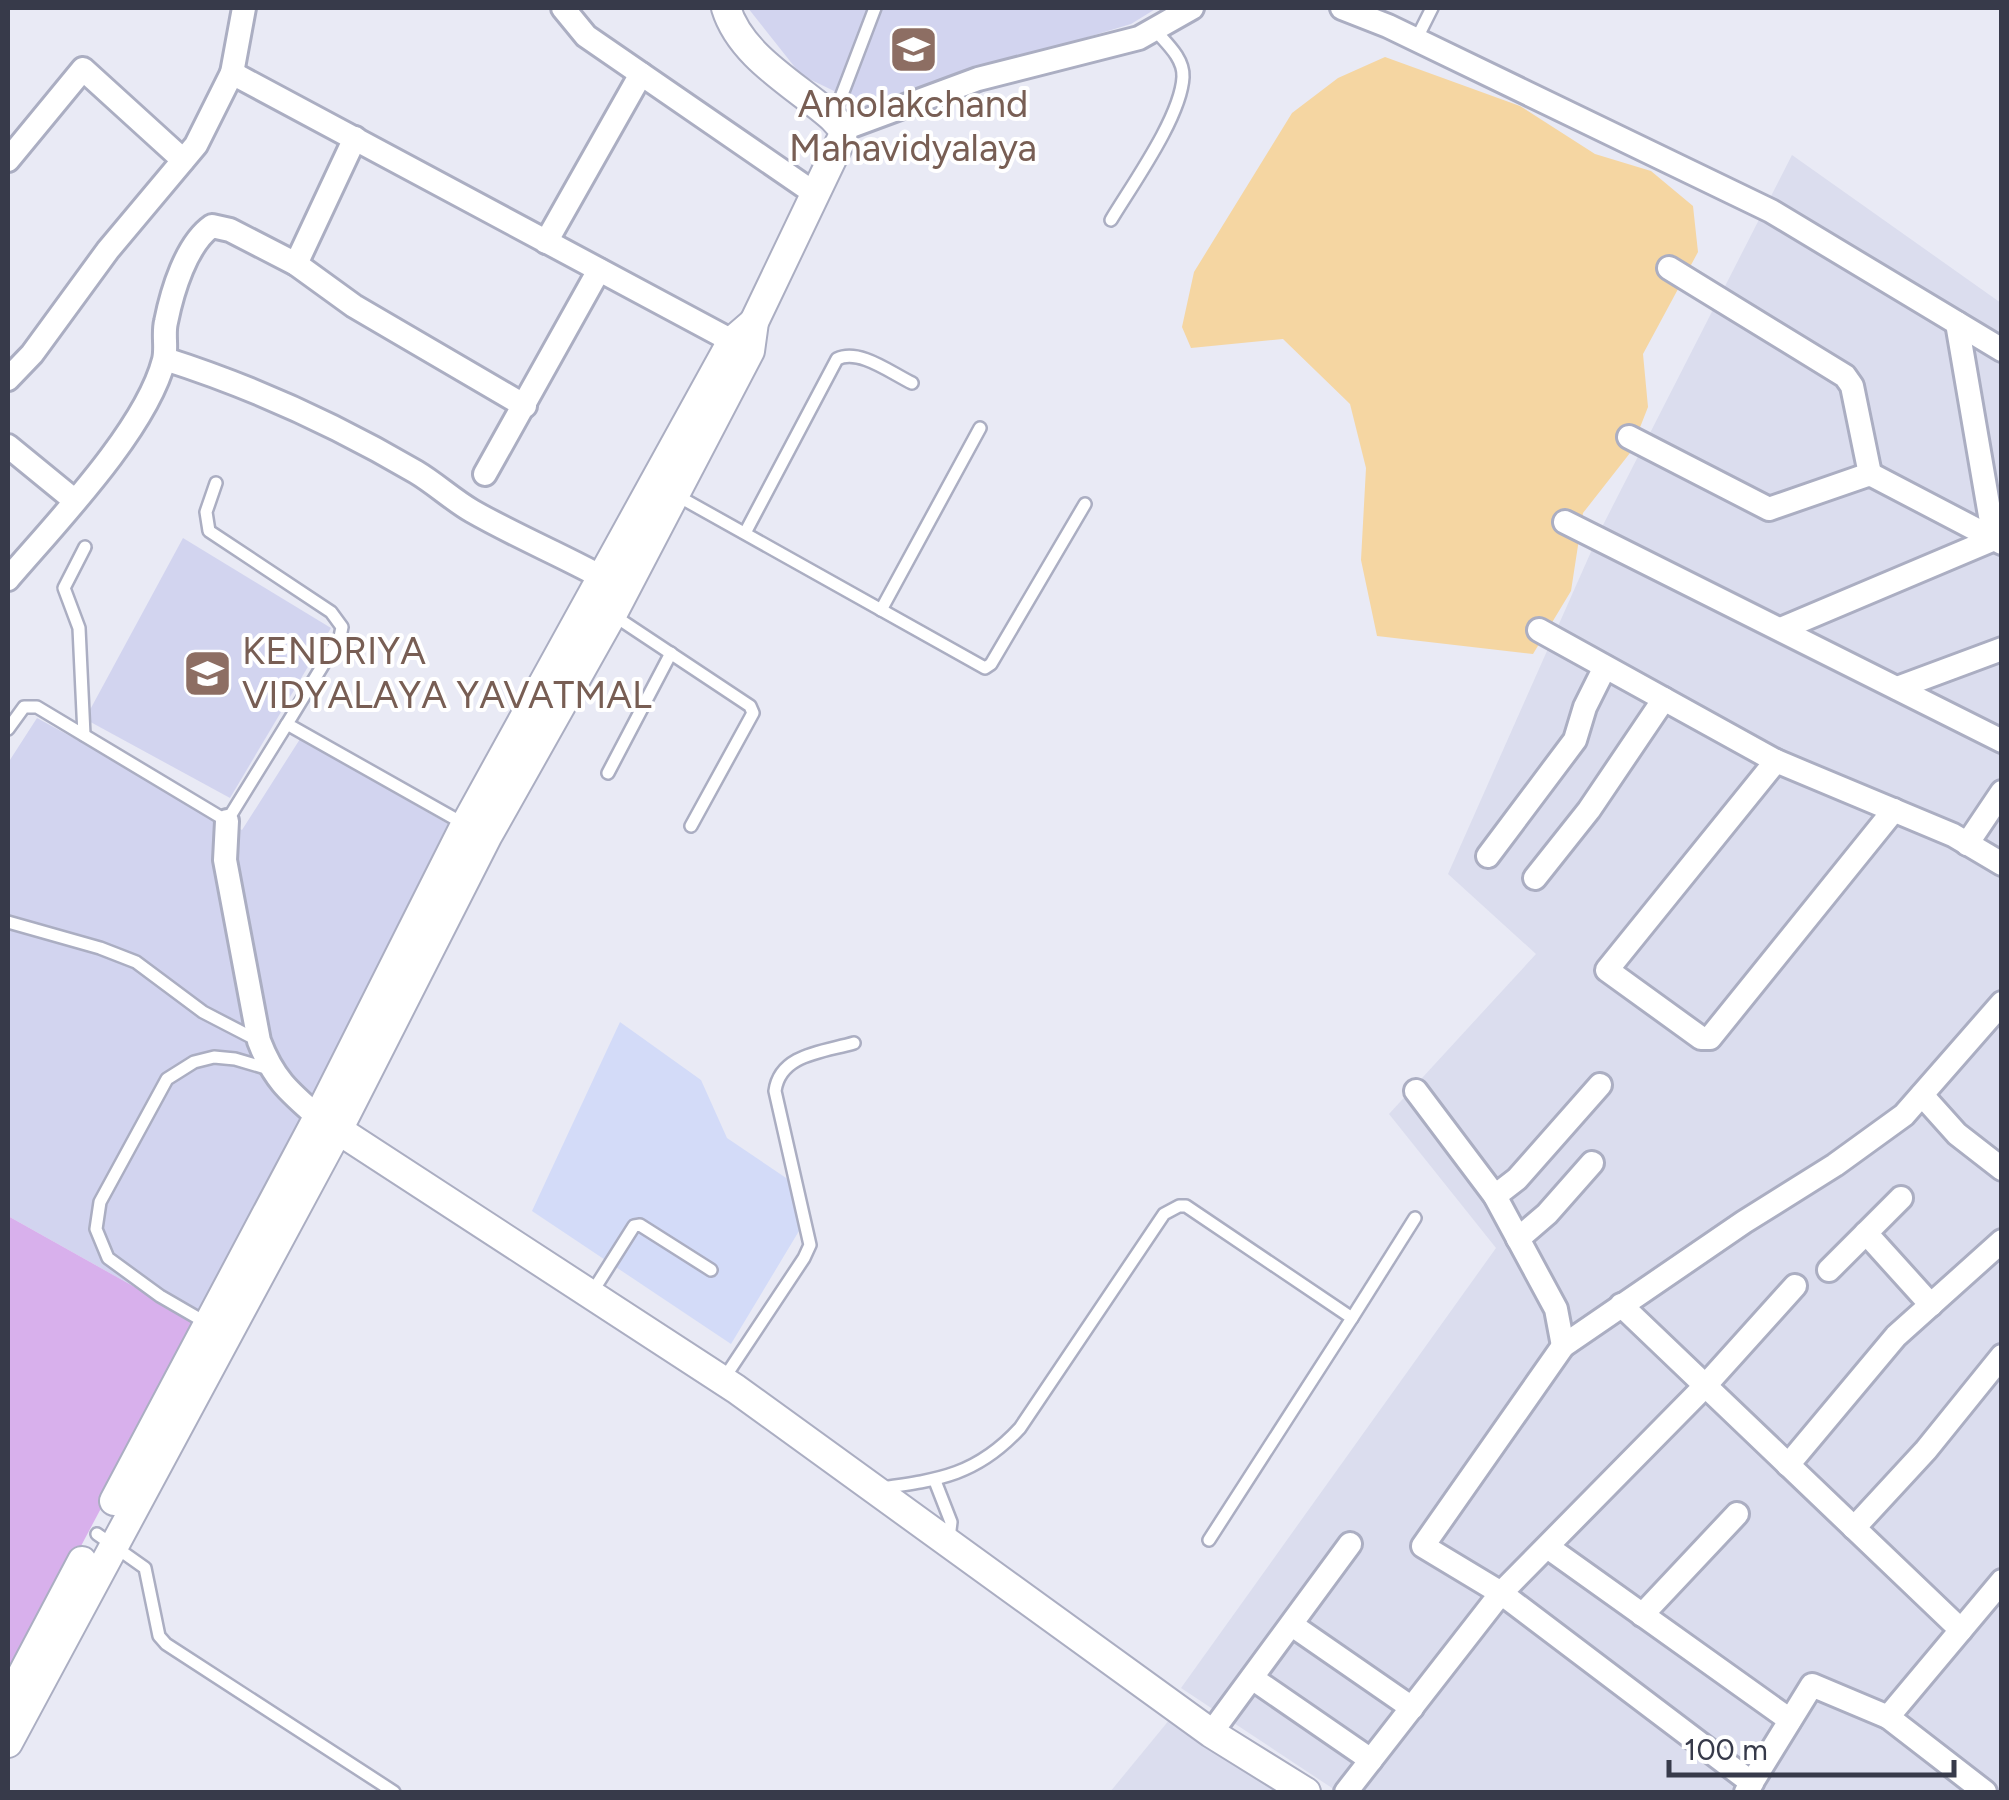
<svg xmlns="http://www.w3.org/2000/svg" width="2009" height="1800" font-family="Figtree,sans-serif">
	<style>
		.residential { fill: #dbddee }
		.commercial { fill: #d3dbf8 }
		.education { fill: #d2d4ef }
		.green { fill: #d8b0ec }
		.water { fill: #f5d6a2 }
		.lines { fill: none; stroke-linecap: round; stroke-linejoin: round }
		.service-casing { stroke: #abaec2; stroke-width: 16 }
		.minor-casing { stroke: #abaec2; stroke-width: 28 }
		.tertiary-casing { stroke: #abaec2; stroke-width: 32 }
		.service { stroke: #fff; stroke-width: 11 }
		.minor { stroke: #fff; stroke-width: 22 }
		.tertiary { stroke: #fff; stroke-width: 28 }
		.labels { text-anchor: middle; stroke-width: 8; stroke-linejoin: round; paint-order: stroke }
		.education-label { font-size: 38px; fill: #785e54; stroke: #fff }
	</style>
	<rect width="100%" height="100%" fill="#e9eaf5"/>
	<g class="residential">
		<path d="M1792,155L2001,303V1792H1338L1181,1688L1496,1248L1389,1114L1536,954L1448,874L1602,527Z"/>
		<path d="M1170,1719L1278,1792H1110Z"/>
	</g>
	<path class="commercial" d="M620,1022L701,1080L727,1138L795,1184L799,1231L731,1344L532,1211Z"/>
	<g class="education">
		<path d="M748,8H1157L1131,24L863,105L801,75Z"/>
		<path d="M183,538L331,628L230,798L85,719Z"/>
		<path d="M37,718L242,830L300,739L448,824L199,1323L8,1216V763Z"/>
	</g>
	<path class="green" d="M8,1216L199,1323L8,1684Z"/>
	<path class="water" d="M1385,57L1520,106L1595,154L1651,171L1693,206L1698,252L1643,354L1648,407L1630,453L1583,513L1571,591L1533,654L1377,636L1361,560L1366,468L1350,404L1283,339L1191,348L1182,327L1194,272L1292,113L1338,78Z"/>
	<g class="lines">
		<defs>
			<g id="service">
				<path d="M1416,40L1432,8"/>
				<path d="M833,118L875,8"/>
				<path d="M1111,220C1132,185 1181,117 1183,77C1184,58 1166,43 1155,30"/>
				<path d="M216,483L206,512L209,531L331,612L342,627L340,637L287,724L466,825"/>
				<path d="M676,495L985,668L991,664L1085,504"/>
				<path d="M745,533L837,359C859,348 891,373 912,383"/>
				<path d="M881,610L980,428"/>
				<path d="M613,615L750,706L753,713L691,826"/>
				<path d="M8,729L24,707H37L227,821L287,724"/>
				<path d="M84,735L79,628L64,588L85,547"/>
				<path d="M608,773L671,653"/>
				<path d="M8,922L100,948L136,962L203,1012L259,1041"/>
				<path d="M591,1294L634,1226L640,1225L711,1270"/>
				<path d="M1352,1318L1415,1218"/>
				<path d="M210,1325L160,1296L108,1258L96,1229L100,1202L167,1079L194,1062L214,1057L235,1059L269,1069"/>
				<path d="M723,1380L804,1258L810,1245L775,1091C780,1054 823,1052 854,1043"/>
				<path d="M935,1481L951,1522L949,1538"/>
				<path d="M880,1488C939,1480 977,1475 1020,1428L1164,1214L1179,1206H1186L1352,1318L1209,1540"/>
				<path d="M97,1534L145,1568L159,1636L166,1644L394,1792"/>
			</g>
			<g id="minor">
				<path d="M563,8L586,36L814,193"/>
				<path d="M1342,8L1388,26L1771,211L2002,350"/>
				<path d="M232,73L244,8"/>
				<path d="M843,129L978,79L1139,38L1192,8"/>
				<path d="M8,160L83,69L183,160"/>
				<path d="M546,242L641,74"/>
				<path d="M296,264L355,138"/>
				<path d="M1669,268L1845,376L1852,386L1870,474"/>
				<path d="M165,359C253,387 336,425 416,472C436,484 453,500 472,511C519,538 569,558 616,585"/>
				<path d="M8,379L32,354L108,250L196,145L232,73L747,349"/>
				<path d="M1629,437L1769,509L1870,474L2002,543"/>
				<path d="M8,446L74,500"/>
				<path d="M485,474L599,270"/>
				<path d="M1565,522L2002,741"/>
				<path d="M8,579C55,524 146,430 164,360C167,348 163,334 166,322C172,292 186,244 212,226L230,230L296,264L354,306L525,406"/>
				<path d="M1781,629L1994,539L1957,323"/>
				<path d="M1539,630L1776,761L1953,835L2002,864"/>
				<path d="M1897,688L2002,649"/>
				<path d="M1776,761L1607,970L1701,1038H1710L1894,810"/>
				<path d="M227,821L225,860L259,1041C273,1078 288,1091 318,1117"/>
				<path d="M1967,844L2002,792"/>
				<path d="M1488,856L1575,740L1585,707L1605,667"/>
				<path d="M1535,878L1589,810L1664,699"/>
				<path d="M1416,1091L1495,1196L1556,1309L1563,1346"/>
				<path d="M1922,1095L1957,1134L2002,1169"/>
				<path d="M1495,1196L1517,1179L1600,1085"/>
				<path d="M1866,1233L1931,1305"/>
				<path d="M1518,1239L1547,1214L1592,1163"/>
				<path d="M1829,1270L1901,1198"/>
				<path d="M1621,1305L1961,1630"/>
				<path d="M1788,1465L1896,1336L2002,1241"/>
				<path d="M1854,1528L1926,1450L2002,1356"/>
				<path d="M1549,1548L1790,1720"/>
				<path d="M1642,1615L1737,1514"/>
				<path d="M1292,1625L1412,1708"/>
				<path d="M1252,1678L1371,1760"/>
				<path d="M1211,1733L1350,1544"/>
				<path d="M1752,1783L1501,1593L1704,1387L1795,1286"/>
				<path d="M1346,1792L1501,1593L1423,1546L1563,1346L1744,1222L1835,1165L1904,1115L2002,1003"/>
				<path d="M1746,1792L1812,1685L1888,1717"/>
				<path d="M1985,1792L1888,1717L2002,1581"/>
			</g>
			<g id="tertiary">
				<path d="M326,1122L736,1389L1211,1733L1306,1792"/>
				<path d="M114,1501L318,1117L465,825L732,341L754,322"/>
				<path d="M8,1701L82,1561"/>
				<path d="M8,1743L338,1130L487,837L612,615L750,351L754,322L842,138L843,129L833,118C796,85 741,57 726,8"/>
			</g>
		</defs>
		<use href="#service" class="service-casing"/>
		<use href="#minor" class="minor-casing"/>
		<use href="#tertiary" class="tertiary-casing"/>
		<use href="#service" class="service"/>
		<use href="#minor" class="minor"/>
		<use href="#tertiary" class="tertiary"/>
	</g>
	<defs>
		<symbol id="university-square" viewBox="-11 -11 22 22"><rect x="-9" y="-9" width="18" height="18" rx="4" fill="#8d6e63" stroke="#fff"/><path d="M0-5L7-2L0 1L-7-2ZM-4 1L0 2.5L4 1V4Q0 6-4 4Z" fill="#fff"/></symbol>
		<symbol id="school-square" viewBox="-11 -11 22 22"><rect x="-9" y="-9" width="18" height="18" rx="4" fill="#8d6e63" stroke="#fff"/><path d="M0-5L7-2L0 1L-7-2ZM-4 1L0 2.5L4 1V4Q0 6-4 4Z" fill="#fff"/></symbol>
	</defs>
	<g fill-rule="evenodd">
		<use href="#university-square" x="886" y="22" width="55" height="55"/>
		<use href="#school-square" x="180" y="646" width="55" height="55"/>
	</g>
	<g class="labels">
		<g class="education-label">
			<text x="913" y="117">Amolakchand<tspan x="913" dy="44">Mahavidyalaya</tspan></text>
			<text x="242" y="664" text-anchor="start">KENDRIYA<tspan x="242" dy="44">VIDYALAYA YAVATMAL</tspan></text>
		</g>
	</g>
	<rect width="2009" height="1800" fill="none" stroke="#373a4a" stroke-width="20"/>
	<path d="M1669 1760v15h285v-15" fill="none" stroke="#373a4a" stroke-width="5"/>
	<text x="1684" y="1760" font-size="30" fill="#373a4a" stroke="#ffffff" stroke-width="8" paint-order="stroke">100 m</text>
</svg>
